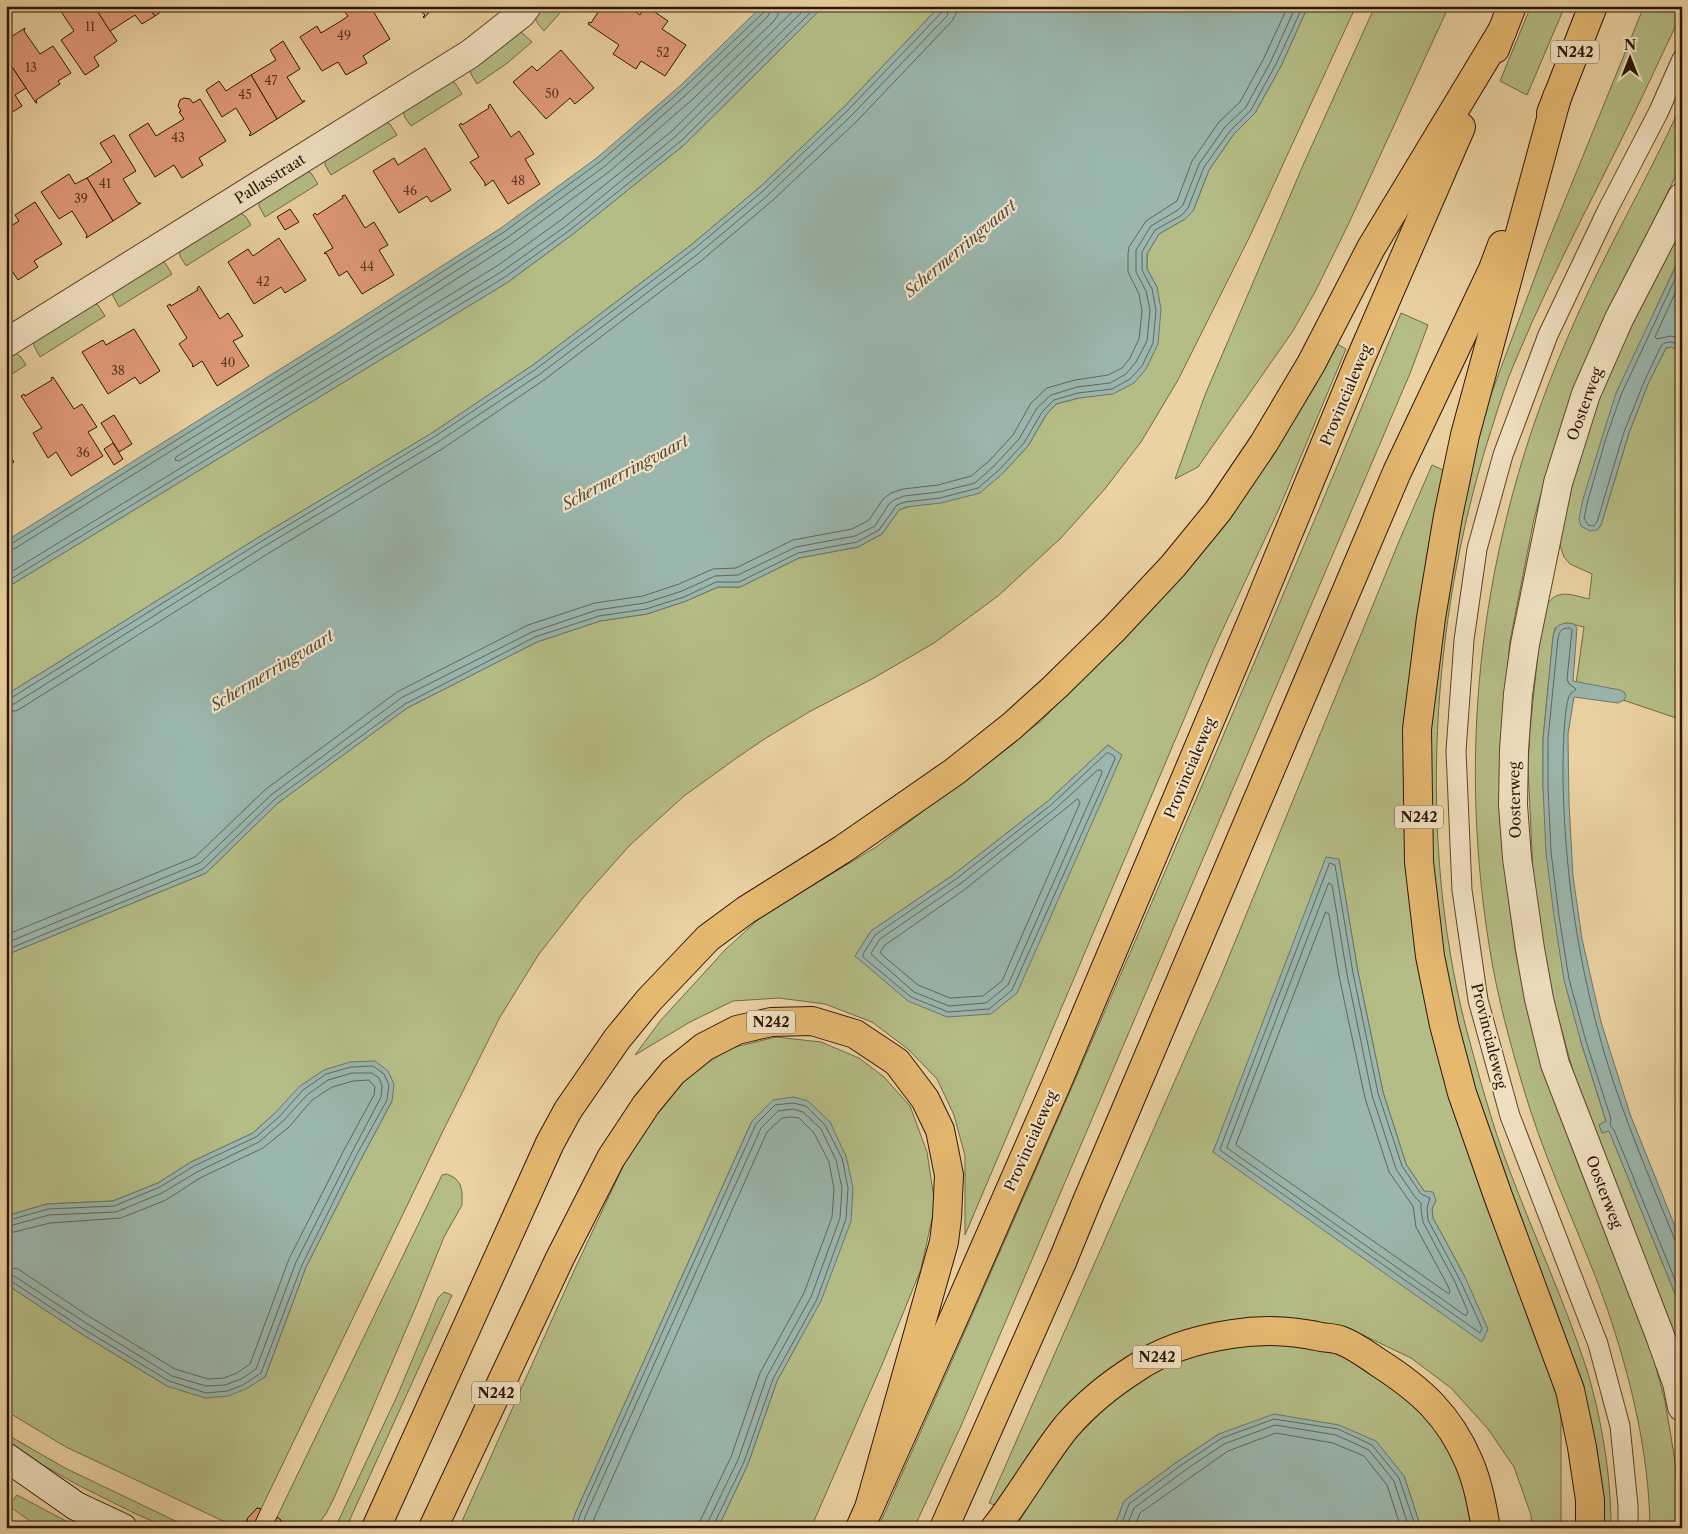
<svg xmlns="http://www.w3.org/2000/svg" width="1688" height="1534" font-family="'Libre Caslon Text',serif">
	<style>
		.green { fill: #b5bd86; stroke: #706a46; fill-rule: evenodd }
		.water { fill: #9ab6ad; stroke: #6e766a }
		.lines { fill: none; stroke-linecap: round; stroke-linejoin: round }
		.shore { stroke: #62665a; stroke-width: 1 }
		.building { fill: #e39b7a; stroke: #2b1606 }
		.lane-casing { stroke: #5b452d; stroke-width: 21 }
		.street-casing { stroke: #5b452d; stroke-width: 30 }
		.secondary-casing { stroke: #2b1606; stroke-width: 30 }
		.primary-casing { stroke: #2b1606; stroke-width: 30 }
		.highway-casing { stroke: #2b1606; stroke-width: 30 }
		.lane { stroke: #f2e2c3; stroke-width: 19 }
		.street { stroke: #f2e2c3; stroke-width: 28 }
		.secondary { stroke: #f2e2c3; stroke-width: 28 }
		.primary { stroke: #e6b971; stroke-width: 28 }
		.highway { stroke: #e6b971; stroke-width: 28 }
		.labels { text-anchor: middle; stroke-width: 4.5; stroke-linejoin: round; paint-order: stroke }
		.number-label { font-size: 12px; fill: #593723 }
		.shield { fill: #f2e2c3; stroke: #67533f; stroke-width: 1 }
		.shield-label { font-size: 14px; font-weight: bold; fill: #2b1606 }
		.street-label { font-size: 15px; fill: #2b1606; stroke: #f2e2c3 }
		.water-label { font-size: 16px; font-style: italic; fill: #524e40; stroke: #f2e2c3 }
	</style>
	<rect width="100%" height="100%" fill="#ebd2a2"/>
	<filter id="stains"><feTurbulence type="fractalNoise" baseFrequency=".004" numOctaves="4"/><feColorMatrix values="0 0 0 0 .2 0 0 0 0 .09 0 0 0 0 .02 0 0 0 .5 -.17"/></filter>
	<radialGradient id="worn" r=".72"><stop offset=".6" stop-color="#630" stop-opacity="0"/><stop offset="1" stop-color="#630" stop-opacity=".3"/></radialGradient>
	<g class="green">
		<path d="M541,6H566L544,31C536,22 531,16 541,6Z"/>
		<path d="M824,6H940L844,107L760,187L691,245L533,365L432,433L259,537L6,695V588L508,282L573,234L684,145Z"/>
		<path d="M1308,6H1356L1250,236L1178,380L1141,442L1104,490L1061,538L998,596L934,643L872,679L809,712L766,738L738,757L684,796L630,845L582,899L539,954L500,1017L442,1133L261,1509L257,1508L247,1519L248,1528H238L66,1447L6,1411V1284L80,1333L167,1386L265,1377L306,1267L361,1159L392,1101L275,1113L253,1133L191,1162L158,1183L113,1201L47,1204L6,1216V955L206,873L278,803L407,708L537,642L600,621L647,614L686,601L718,587H740L799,558L858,547L882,534L899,510L1002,474L1028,446L1046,415L1056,404L1079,398L1157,287L1147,269V254L1159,234L1185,219L1193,211L1209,170L1234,134L1255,113L1281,66Z"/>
		<path d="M1375,6H1449L1348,225L1316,290L1293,331L1198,467L1175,479L1205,395L1304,163Z"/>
		<path d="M1531,6H1565L1527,95L1500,81Z"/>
		<path d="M1644,6H1682V11C1673,33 1662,54 1652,76C1608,171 1557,261 1517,357C1505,384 1497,412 1488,440C1431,623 1418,837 1465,1024C1478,1072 1491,1122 1509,1169C1534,1236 1565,1302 1587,1370C1602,1421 1611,1475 1611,1528H1601L1475,1101L1441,958L1429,847L1430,671L1483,416L1548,242Z"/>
		<path d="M516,32H521L532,42L506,64L477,84L471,74L470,69Z"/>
		<path d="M450,81L455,83L462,94L411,126L404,116V109Z"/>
		<path d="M1682,103V163L1591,349L1571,397L1549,466L1534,519L1510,641L1505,694L1506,878L1515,948L1529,1018L1544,1070L1578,1164L1631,1296L1651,1349L1665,1401L1675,1461L1679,1528H1650C1649,1453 1631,1379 1607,1308C1583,1240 1551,1175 1529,1106C1515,1061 1502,1015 1493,968C1454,752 1480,540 1567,339C1601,258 1646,183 1682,103Z"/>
		<path d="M384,121L390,124L397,135L331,175L325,165V158Z"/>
		<path d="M305,171L311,173L318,184L265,217L259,206V200Z"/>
		<path d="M239,212L246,217L251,225L186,266L180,256L179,249Z"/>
		<path d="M1682,226V253L1655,310L1597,530L1601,525L1629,433L1648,384L1666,348L1671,347L1682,351V720L1576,684L1584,627L1567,623L1555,628L1553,637L1543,739V787L1581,1042L1606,1121L1599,1125L1602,1132L1609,1130L1682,1311V1361L1663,1305L1603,1156L1574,1075L1554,1002L1542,943L1534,892L1528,768L1530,730L1542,614C1553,588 1566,593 1589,599L1592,574L1570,564L1564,557L1558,539L1580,451L1604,384L1636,313Z"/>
		<path d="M160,261L165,263L172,274L119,307L113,296V292Z"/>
		<path d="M93,303L98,305L105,316L40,357L34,346V340Z"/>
		<path d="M1401,313L1428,325L1411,371L961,1426L914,1528H878C1057,1125 1232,721 1401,313Z"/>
		<path d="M1337,344L1346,349L1278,511L1215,646L965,1235V1156L954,1115L937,1079L909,1050L872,1022L825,1004L779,998L733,1001L690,1022L635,1055L661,1020L725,950L762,916L876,847L1041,721L1193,561L1312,391ZM1108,745L1122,756L856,956L871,931L953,875L1048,801Z"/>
		<path d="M14,352L21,357L26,365L6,378V354Z"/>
		<path d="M1432,465L1443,470L1444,473L1428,548L1411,663L1408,816L1413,908L1561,1398V1528H1532L1531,1515L1514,1467L1488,1429L1451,1388L1411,1358L1363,1335L1316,1321L1253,1318L1192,1329L1145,1346L1088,1387L997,1506L989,1503L1221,976L1400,539ZM1339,860L1358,972L1383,1092L1406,1164L1424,1191L1436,1200L1432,1209L1433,1218L1465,1277L1213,1152Z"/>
		<path d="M776,1037L821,1042L859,1058L884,1077L910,1106L927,1152L935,1205L921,1269L884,1360L811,1528H717L724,1515L748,1464L777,1381L796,1346L752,1121L575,1514L571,1528H459L572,1275L635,1141L665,1100L693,1071L731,1048Z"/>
		<path d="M447,1174L455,1178L460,1184L462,1192V1205L444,1237L417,1304L334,1498L326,1514L315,1528H281V1520L277,1517L442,1175Z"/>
		<path d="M444,1292L452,1295L346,1528H335L398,1394L438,1298Z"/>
		<path d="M1300,1343L1342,1355L1411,1397L1437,1430L1456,1462L1466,1496L1471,1528H1421L1404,1476L1219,1434L1177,1462L1124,1501L1114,1528H1015L1063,1451L1104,1409L1137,1381L1179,1358L1225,1345Z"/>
		<path d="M6,1434L65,1468L190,1528H168L134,1513L76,1484L6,1444Z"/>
		<path d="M17,1495L79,1528H40L9,1506Z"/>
	</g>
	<g class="water">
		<path d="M762,6H824L684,145L573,234L508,282L6,588V541L333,336L501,228L598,157L681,85Z"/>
		<path d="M940,6H1308L1281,66L1255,113L1234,134L1209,170L1193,211L1185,219L1159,234L1147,254V269L1157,287L1161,309L1158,344L1146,369L1134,383L1113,394L1079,398L1056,404L1046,415L1028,446L1002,474L980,493L941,503L906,507L899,510L882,534L858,547L799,558L740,587H718L686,601L647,614L600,621L537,642L407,708L278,803L206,873L6,955V695L259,537L432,433L533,365L691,245L760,187L844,107Z"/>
		<path d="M1682,253V351L1671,347L1666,348L1648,384L1629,433L1601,525L1597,530L1590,531L1581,526L1579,519L1583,499L1616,393Z"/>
		<path d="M1567,623L1574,624L1577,628L1573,681L1620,690L1624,692L1626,696L1624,700L1618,703L1574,697L1568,734L1569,804L1573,876L1582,939L1601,1022L1630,1114L1682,1244V1311L1609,1131L1602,1133L1599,1125L1606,1121L1581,1042L1564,980L1554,916L1546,853L1543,787V739L1553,637C1555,628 1557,624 1567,623Z"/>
		<path d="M1108,745L1122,755L1017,993L991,1014L947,1017L908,1001L855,956L871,931L953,875L1048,801Z"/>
		<path d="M1326,857L1339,859L1358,972L1383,1092L1406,1164L1424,1191L1433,1192L1436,1200L1432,1209L1433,1218L1465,1277L1488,1329L1482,1342L1213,1152Z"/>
		<path d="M375,1061L388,1071L394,1084L392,1101L361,1159L306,1267L265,1377L246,1389L228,1396L205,1398L167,1386L80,1333L6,1284V1216L47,1204L113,1201L158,1183L191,1162L253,1133L275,1113L300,1086L324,1070L350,1062Z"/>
		<path d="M794,1097L808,1101L830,1122L846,1156L853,1187L851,1221L821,1301L777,1381L748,1464L724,1515L717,1528H571L575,1514L752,1121L773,1100Z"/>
		<path d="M1274,1414L1339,1425L1376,1441L1404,1476L1421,1528H1114L1124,1501L1177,1462L1219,1434Z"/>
	</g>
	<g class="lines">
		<g class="shore">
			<path d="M779,6L778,15L773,22L694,98L610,171L512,243L343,352L176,457L175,460L179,461L497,266L561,220L672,131L798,6"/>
			<path d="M1682,264L1621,395L1606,438L1588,500L1584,518L1588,525L1594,526L1597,522L1624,432L1644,382L1661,346C1667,339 1675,343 1682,345"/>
			<path d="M1682,278L1655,337L1657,339L1671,336L1682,339"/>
			<path d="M6,544H11L336,340L504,232L601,161L684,88L764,12L765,6"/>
			<path d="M6,551L14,549L339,346L507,238L605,166L688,93L768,16L772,6"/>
			<path d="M6,575L501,272L566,226L676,136L808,6"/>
			<path d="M6,582L505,277L570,230L681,141L817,6"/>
			<path d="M6,699L11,698L262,541L434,437L536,369L694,249L763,191L848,110L942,12L943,6"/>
			<path d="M6,705L14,704L265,546L438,442L540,374L698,254L767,196L852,115L947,16L949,6"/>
			<path d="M6,713L18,710L269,553L442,449L544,380L702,260L772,201L858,120L952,21L956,14L957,6"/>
			<path d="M1107,753H1109L1114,756L1115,759L1012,990L989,1009L948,1012L911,997L863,957V954L875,935L956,879L1051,805Z"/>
			<path d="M1098,770H1101L1102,773L1008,985L986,1003L949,1006L914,992L872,955L871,953L880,939L960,884L1055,809Z"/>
			<path d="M1078,799L1080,803L1002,981L983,996L950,998L918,985L881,954V951L885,945L964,890Z"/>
			<path d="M1330,863L1335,865L1353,973L1378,1093L1402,1166L1421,1194L1430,1198L1427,1208L1428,1220L1460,1280L1482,1328L1480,1333L1220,1150Z"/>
			<path d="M1329,883L1332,885L1347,974L1372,1095L1396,1169L1415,1197L1421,1203V1210L1423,1222L1455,1282L1468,1312L1466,1316L1227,1148Z"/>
			<path d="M1326,912L1329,914L1339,976L1365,1098L1389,1172L1413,1206L1416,1227L1448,1286L1450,1291L1449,1294L1236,1145Z"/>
			<path d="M6,935L195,857L266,789L397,692L528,625L595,603L643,596L679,584L713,569L736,568L793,540L852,529L869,520L883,499L891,493L903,489L938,485L971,476L989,461L1013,435L1031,403L1047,388L1075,380L1108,375L1122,368L1130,358L1139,339L1142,311L1139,294L1128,272V254L1129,247L1146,221L1177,201L1192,161L1219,122L1240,102L1264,58L1288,6"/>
			<path d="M6,943L200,863L271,795L401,698L532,632L597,610L645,603L682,591L715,576L738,575L796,547L855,536L875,526L889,504L894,500L904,496L939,492L975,483L994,466L1019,439L1037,408L1051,395L1077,387L1110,383L1126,374L1136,362L1147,341L1150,310L1146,291L1136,272V250L1151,226L1178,210L1183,205L1199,164L1225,127L1246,107L1271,61L1296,6"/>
			<path d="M6,950L203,869L275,799L405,704L535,637L599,616L646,609L684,597L716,582H739L798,553L857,542L879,530L897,505L905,502L940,498L978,488L999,470L1024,443L1042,412L1054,400L1078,393L1112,389L1130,379L1142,366L1153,343L1156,310L1152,289L1142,270V252L1155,230L1182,215L1188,208L1204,167L1230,131L1251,110L1276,64L1303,6"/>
			<path d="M6,1221L48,1209L114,1206L160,1187L194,1166L256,1137L279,1117L303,1090L326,1074L351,1067L373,1066L384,1074L389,1085L387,1100L356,1156L302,1265L261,1373L243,1385L227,1391L206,1393L169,1381L82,1328L11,1281L6,1280"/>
			<path d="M6,1227L49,1215L116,1212L162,1193L197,1172L259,1142L283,1121L307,1095L328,1080L352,1073H372L379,1078L382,1086L381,1097L351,1154L296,1262L256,1369L241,1379L225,1385L206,1386L172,1376L86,1323L14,1276L6,1274"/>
			<path d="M6,1234L50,1223L121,1218L166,1200L200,1178L263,1148L289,1127L312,1100L332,1087L353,1081L369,1080L375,1087L374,1095L344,1150L289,1259L250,1364L237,1373L224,1378L208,1379L175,1369L90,1317L18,1269L6,1267"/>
			<path d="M1682,1244L1678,1243L1675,1240C1646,1169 1615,1098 1596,1023C1575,942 1564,859 1563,776C1563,763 1563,701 1571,693C1572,692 1575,691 1576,689L1569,684L1567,679L1572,630L1570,628C1562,628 1560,630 1558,638L1548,739V787L1551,852L1559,916L1569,979L1586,1041L1611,1119L1610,1125L1614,1130L1682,1297"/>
			<path d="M576,1528L580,1515L756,1124L775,1105L793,1103L806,1106L825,1125L842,1158L848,1188L846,1219L817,1299L773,1379L744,1462L714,1524L713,1528"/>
			<path d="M582,1528L585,1517L761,1128L778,1111L793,1109L803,1112L821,1129L836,1160L842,1188L840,1218L811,1297L767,1376L738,1460L708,1522L707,1528"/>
			<path d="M590,1528L767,1132L782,1118L792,1117L799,1118L814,1133L829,1162L834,1189L832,1217L804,1293L760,1373L731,1457L701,1519L699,1528"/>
			<path d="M1120,1528L1129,1504L1180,1466L1222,1438L1274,1419L1338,1429L1372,1445L1399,1478L1416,1528"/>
			<path d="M1126,1528L1134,1508L1184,1471L1224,1444L1275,1425L1336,1435L1369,1450L1394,1481L1409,1528"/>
			<path d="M1134,1528L1140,1513L1228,1451L1276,1433L1333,1443L1364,1456L1387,1485L1401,1528"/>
		</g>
	</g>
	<g class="building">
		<path d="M57,6H94L117,41L94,57L99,66L85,75L61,40L74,31L58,7L56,9L55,8Z"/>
		<path d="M94,6H148L155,16L142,24L135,15L110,31Z"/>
		<path d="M148,6H168V7L155,16Z"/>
		<path d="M349,6H370L390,39L363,56L367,63L346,75L338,62L322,71L300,37L317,26L321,33L341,21L348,16L343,10Z"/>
		<path d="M415,6H435L424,18L423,17L425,15Z"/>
		<path d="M602,6H628L640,15L645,6H646L668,21L662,29L686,45L665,76L641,61L636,69L613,54L619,45L588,24L589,22L591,23Z"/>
		<path d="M25,28L24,31L40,54L53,46L71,73L58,81L60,84L36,100L37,103H36L6,58V40Z"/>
		<path d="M283,41L300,69L287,77L302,101H305L277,119L251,75L276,60L270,50Z"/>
		<path d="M561,50L594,88L575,104L570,98L546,119L513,82L532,66L537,71Z"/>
		<path d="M6,58L26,88L15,95L22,106L6,116Z"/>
		<path d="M251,75L277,119L250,136L249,135L251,133L236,108L222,117L206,90L219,81L226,91Z"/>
		<path d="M184,98L190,99L193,103L200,99L226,141L199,158L203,165L182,178L174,165L155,177L129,135L148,123L156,136L184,119L179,112L181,111L178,106L180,100Z"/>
		<path d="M490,104L511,137L519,131L534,154L525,159L540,184L508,204L493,180L485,186V183L470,162L479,157L459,125L461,123L462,125L489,108L488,106Z"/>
		<path d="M114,135L136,171L123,179L138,203H141L113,221L87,178L112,162L100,143Z"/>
		<path d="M425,148L451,190L431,202L427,196L399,213L373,171L394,158L398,165Z"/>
		<path d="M69,174L75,184L87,178L113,221L86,238L87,235L72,211L59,219L41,192Z"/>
		<path d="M345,195L365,228L374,222L388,245L379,250L394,275L362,294L347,271L339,276L326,253L325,254L324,253L333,248L313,215L315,213L317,215L343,198L342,196Z"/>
		<path d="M35,202L62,244L34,261L38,267L18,280L6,262V229L19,221L15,215Z"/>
		<path d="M290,209L299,222L285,230L277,217Z"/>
		<path d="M279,238L306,280L285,293L281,287L254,304L228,262L248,249L253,256Z"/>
		<path d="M199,286L220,319L228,313L243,336L233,341L249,366L217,386L202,361L193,367L192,366L193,365L179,344L187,338L167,306L170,304L171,306L198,290L197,288Z"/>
		<path d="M134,329L160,371L140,384L135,377L108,394L82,352L103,340L106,345Z"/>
		<path d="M53,377L74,409L82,404L97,427L88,432L103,456L71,476L56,452L48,458L33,433L42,428L21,396L24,394L25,396L52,380L51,378Z"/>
		<path d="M114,415L132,444L119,452L101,423Z"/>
		<path d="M113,443L123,459L114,465L104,449Z"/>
		<path d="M6,449L14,462L6,467Z"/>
		<path d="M257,1508L261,1509L253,1526L256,1528H248L247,1519Z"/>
		<path d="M277,1517L281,1520L280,1528H272Z"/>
	</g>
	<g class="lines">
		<defs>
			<path id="lane" d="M1628,1528V1506L1620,1426L1598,1344L1510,1116L1478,1000L1462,890L1456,751L1464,640L1477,549L1503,455L1548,335L1607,211L1658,113L1682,59"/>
			<g id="street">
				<path d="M1682,197L1619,319L1586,394L1558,483L1525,644L1518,694L1514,750L1513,805L1517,858L1530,949L1539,999L1555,1064L1659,1333L1677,1383L1682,1407"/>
				<path d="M6,343L470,54L521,14L527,6"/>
			</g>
			<path id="secondary" d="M6,1457L76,1506L123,1528"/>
			<g id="primary">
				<path d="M433,1528L560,1258L611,1158L646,1105L673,1072L704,1047L737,1030L771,1022L812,1021L855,1034L897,1062L925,1099L940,1130L949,1175L947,1218L944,1242L869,1508L860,1528"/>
				<path d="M944,1528L1062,1262"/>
				<path d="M995,1528C1021,1495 1041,1458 1067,1426C1087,1403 1111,1384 1136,1368C1164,1349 1199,1339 1232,1334C1262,1329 1291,1330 1321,1337C1327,1338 1334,1338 1340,1340C1354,1345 1367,1355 1379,1363C1421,1390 1449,1415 1469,1462C1478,1483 1482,1506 1486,1528"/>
			</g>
			<g id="highway">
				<path d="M1495,49L1512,6"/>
				<path d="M1557,97L1465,435L1448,516L1431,618L1417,729L1419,862L1430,956L1444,1025L1462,1093L1498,1196L1570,1390L1582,1447L1590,1500V1528"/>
				<path d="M1551,113L1593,6"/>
				<path d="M1062,1262L1087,1201L1397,472L1493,269L1502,245"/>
				<path d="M869,1508L960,1304L1057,1083L1257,609L1359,362L1461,127"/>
				<path d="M376,1528L550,1143L568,1110L617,1039L649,1000L708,938L746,910L843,849L954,772L1012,726L1055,687L1114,629L1173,566L1218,511L1264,443L1311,364L1371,248L1502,31"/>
			</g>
		</defs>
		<use href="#lane" class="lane-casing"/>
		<use href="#street" class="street-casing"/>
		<use href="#secondary" class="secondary-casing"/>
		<use href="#primary" class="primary-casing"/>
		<use href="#highway" class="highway-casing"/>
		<use href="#lane" class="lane"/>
		<use href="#street" class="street"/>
		<use href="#secondary" class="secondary"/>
		<use href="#primary" class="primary"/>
		<use href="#highway" class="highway"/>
	</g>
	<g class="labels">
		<g class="number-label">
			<text x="90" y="31">11</text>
			<text x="344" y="40">49</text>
			<text x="663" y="57">52</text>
			<text x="31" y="72">13</text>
			<text x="271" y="85">47</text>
			<text x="552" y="98">50</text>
			<text x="245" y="99">45</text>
			<text x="178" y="142">43</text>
			<text x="518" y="185">48</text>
			<text x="105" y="188">41</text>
			<text x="410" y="195">46</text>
			<text x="81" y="203">39</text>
			<text x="367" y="271">44</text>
			<text x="263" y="286">42</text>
			<text x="228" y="367">40</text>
			<text x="118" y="375">38</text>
			<text x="83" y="457">36</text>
		</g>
		<g class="shield">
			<rect x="1551" y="40.5" width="48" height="23" rx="4"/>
			<rect x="1395" y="805.5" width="48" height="23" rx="4"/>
			<rect x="747" y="1010.5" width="48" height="23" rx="4"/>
			<rect x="1133" y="1345.5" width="48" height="23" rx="4"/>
			<rect x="472" y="1381.5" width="48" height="23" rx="4"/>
		</g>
		<g class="shield-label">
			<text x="1575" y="57">N242</text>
			<text x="1419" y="822">N242</text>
			<text x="771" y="1027">N242</text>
			<text x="1157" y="1362">N242</text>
			<text x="496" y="1398">N242</text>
		</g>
		<g class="street-label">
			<text transform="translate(270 179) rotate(-32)" y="5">Pallasstraat</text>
			<text transform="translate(1346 395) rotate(-67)" y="5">Provincialeweg</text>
			<text transform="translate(1585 404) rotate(-70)" y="5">Oosterweg</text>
			<text transform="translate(1190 768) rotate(-67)" y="5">Provincialeweg</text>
			<text transform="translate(1515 800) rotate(-91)" y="5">Oosterweg</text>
			<text transform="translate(1489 1036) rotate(76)" y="5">Provincialeweg</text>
			<text transform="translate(1031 1141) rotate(-66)" y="5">Provincialeweg</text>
			<text transform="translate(1604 1192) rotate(69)" y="5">Oosterweg</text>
		</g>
		<g class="water-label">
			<text transform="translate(960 248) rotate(-40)" y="6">Schermerringvaart</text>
			<text transform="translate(625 472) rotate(-28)" y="6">Schermerringvaart</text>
			<text transform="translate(272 670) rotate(-31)" y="6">Schermerringvaart</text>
		</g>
	</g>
	<rect width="1688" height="1534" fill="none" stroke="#ebd2a2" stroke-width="25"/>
	<rect x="8" y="8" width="1673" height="1519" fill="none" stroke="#2b1606" stroke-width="2.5"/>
	<rect x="12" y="12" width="1663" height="1509" fill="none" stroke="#2b1606"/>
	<g transform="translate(1630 58)" stroke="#f2e2c3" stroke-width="4" paint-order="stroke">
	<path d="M0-4L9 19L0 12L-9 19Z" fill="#2b1606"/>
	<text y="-8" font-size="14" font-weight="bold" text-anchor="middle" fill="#2b1606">N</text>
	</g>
	<rect width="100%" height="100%" filter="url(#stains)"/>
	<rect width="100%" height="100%" fill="url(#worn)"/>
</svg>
